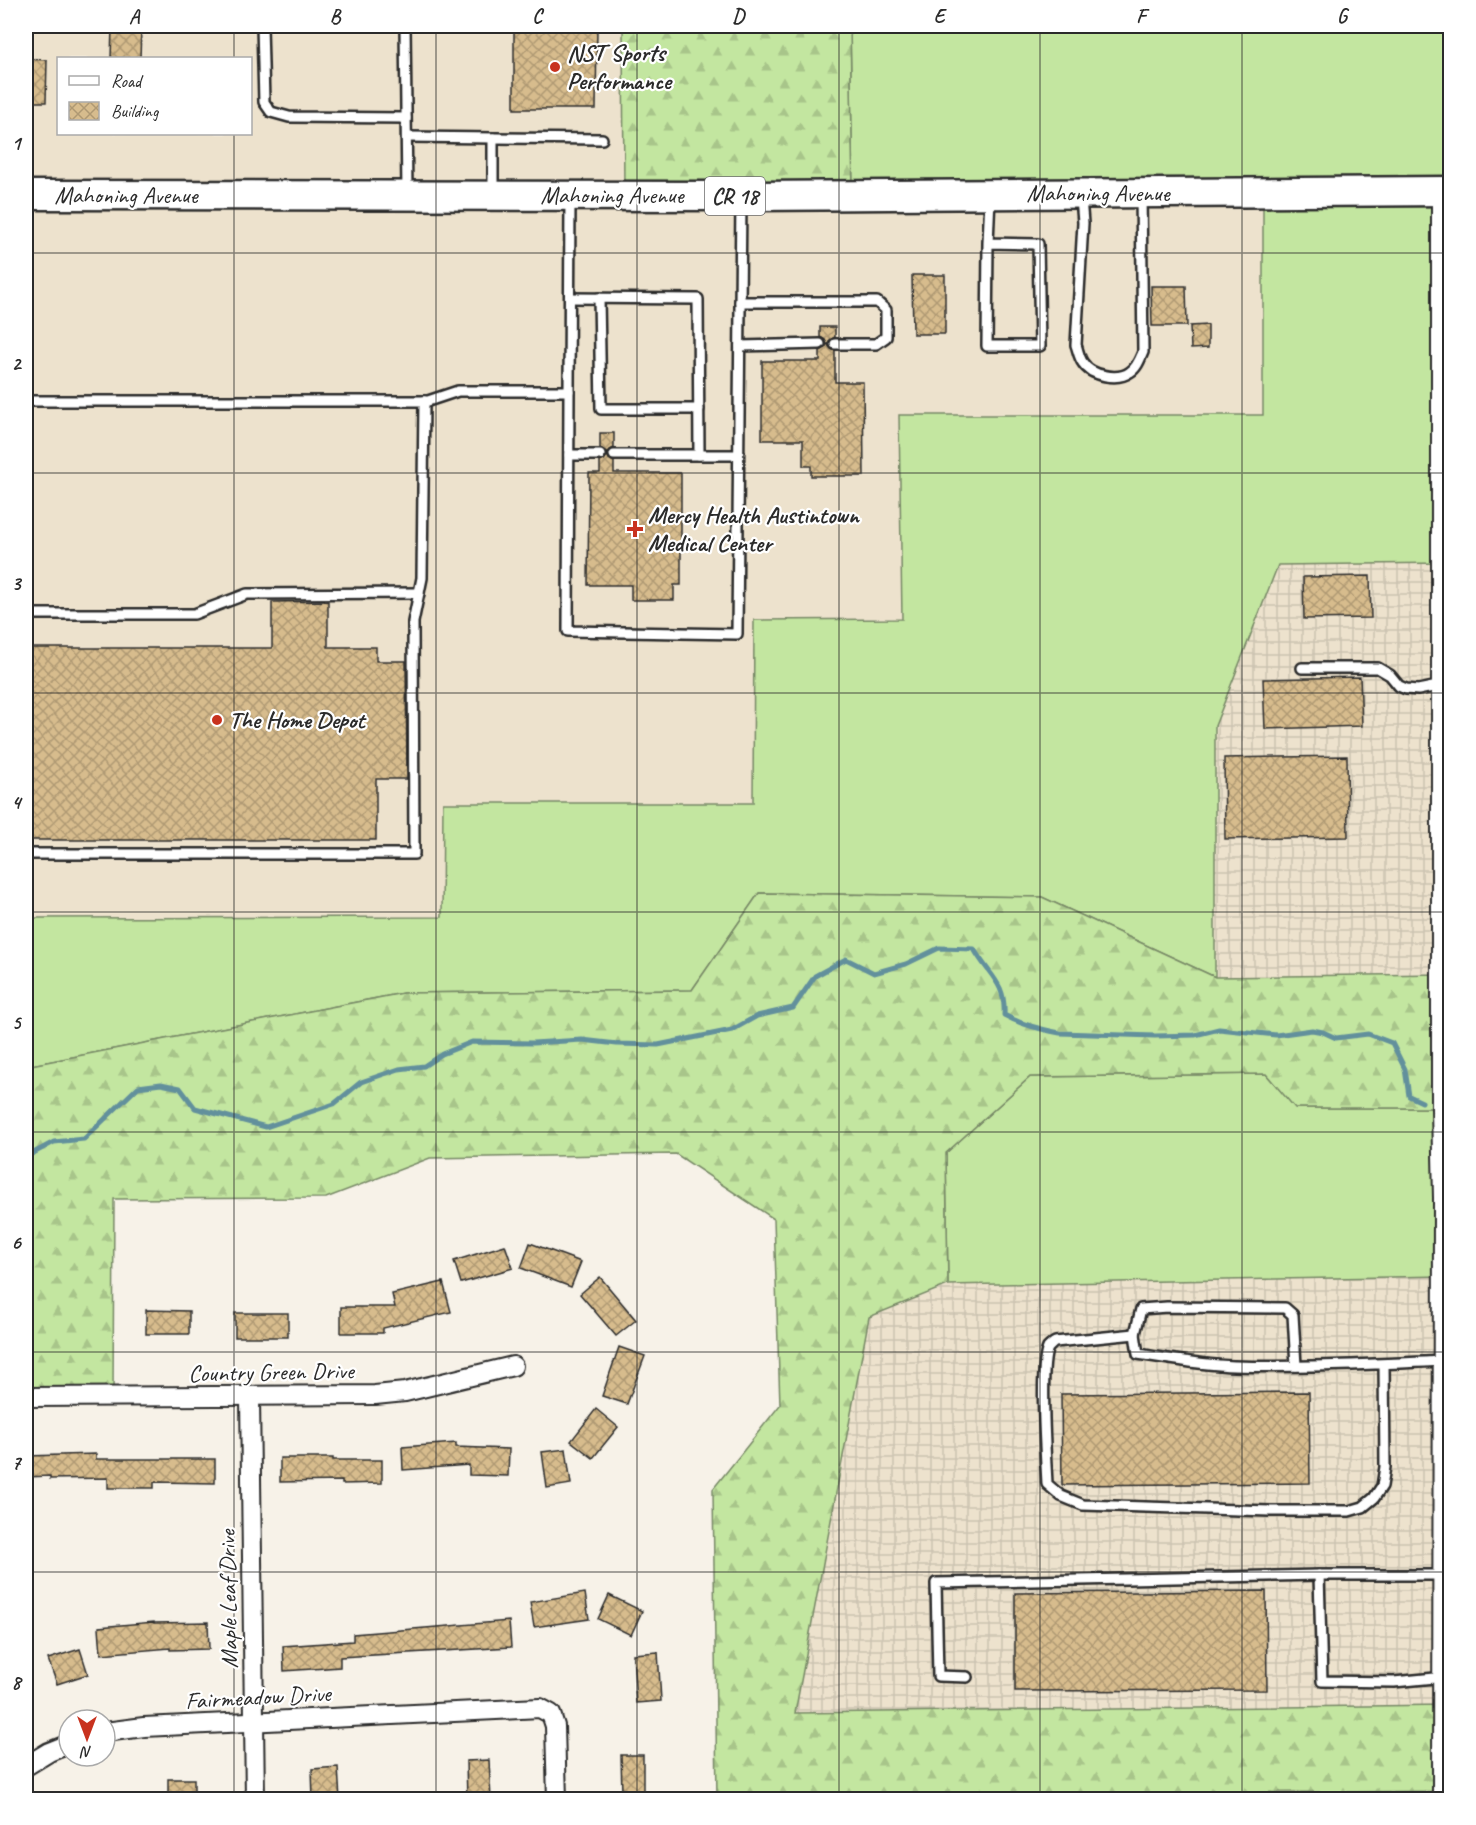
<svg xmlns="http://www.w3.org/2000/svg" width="1476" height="1825" font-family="Caveat,sans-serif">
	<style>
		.built { fill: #ede2cd; fill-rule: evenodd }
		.industrial { fill: url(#industrial-grid) }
		.grass { fill: #c3e6a0; stroke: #786; stroke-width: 1.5 }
		.forest { fill: url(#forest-firs); stroke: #786; stroke-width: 1.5 }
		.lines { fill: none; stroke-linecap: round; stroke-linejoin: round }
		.stream { stroke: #62909c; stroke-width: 5 }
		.building { fill: url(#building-cross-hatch); stroke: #2b2b2b; stroke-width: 1.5 }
		.lane-casing { stroke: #2b2b2b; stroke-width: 14 }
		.street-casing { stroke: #2b2b2b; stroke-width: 22 }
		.secondary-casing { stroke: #2b2b2b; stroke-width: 30 }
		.primary-casing { stroke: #2b2b2b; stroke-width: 33 }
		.lane { stroke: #fff; stroke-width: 9 }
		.street { stroke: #fff; stroke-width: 18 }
		.secondary { stroke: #fff; stroke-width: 26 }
		.primary { stroke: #fff; stroke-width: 28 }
		.grid { fill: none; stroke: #2b2b2b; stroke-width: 1.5; stroke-opacity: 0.55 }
		.poi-dot { fill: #c8321e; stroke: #fff; stroke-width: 2 }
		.labels { text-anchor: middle; stroke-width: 4.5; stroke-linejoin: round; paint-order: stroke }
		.shield { fill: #fff; stroke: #6b6b6b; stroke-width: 1.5 }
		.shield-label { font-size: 22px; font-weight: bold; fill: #2b2b2b }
		.poi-label { font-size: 24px; font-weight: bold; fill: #2b2b2b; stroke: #fff; text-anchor: start }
		.street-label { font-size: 24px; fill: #2b2b2b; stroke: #fff }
		.neatline { fill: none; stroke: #2b2b2b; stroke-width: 2 }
		.grid-label { font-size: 20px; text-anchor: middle; font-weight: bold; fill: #2b2b2b }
	</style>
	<defs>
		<pattern id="industrial-grid" width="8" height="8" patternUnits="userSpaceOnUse" patternTransform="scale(1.5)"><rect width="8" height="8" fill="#ede2cd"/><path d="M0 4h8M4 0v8" fill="none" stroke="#cbc2b0"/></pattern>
		<pattern id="forest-firs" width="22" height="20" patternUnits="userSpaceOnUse" patternTransform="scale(1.5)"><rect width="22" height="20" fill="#c3e6a0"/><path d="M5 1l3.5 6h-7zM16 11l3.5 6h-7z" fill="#a8c58a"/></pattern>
		<pattern id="building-cross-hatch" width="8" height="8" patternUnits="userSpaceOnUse" patternTransform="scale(1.5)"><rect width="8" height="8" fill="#d7bc8d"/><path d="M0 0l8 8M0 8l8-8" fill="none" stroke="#af9973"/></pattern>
	</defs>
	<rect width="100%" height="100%" fill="#f7f2e8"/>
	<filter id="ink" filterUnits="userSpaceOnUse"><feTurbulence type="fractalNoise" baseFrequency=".0167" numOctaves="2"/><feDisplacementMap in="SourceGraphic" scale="12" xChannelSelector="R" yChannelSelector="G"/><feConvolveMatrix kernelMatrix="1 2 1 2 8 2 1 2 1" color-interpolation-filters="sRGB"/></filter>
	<g filter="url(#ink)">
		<path class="built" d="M26,26H623L624,195L1450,191L1445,415L899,416L902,619L754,620L753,803H443L442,917L26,918ZM58,58H250V134H58Z"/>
		<g class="industrial">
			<path d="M1445,563V974L1215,977V726L1278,564Z"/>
			<path d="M1446,1276L1450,1799H1201V1793L794,1714L869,1317L950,1285Z"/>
		</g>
		<g class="grass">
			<path d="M850,26H1450V191L1445,563L1278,565L1215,726V977L1042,897L759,893L692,990L403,993L26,1066V918L442,917L443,803H753L754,620L902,619L899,415H1263V192L853,195Z"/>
			<path d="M1266,1074L1296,1108H1445L1446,1276L948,1285L946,1153L1030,1077Z"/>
		</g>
		<g class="forest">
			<path d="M623,26H850L853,195H624Z"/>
			<path d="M759,893L1042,897L1215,977L1445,974L1444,1108H1295L1266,1074L1030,1077L946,1153L948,1285L869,1317L795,1713L1447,1705V1791L1202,1793L1201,1800L717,1799L713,1489L780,1405L774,1219L676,1154L430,1158L326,1198L114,1199L113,1397H26V1066L403,993L692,990Z"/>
		</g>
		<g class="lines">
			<path class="stream" d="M26,1157L54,1142L84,1139L138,1087L161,1084L180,1088L195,1108L266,1127L334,1104L361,1082L399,1069L424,1066L442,1054L472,1042L533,1043L582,1040L617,1044L658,1045L732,1030L757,1016L793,1008L815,976L846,959L874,973L906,964L939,948L974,949C989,976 1006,982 1004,1015C1022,1025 1040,1029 1060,1033L1155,1036L1195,1035L1219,1029L1276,1035L1312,1030L1323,1032L1336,1038L1368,1034L1392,1043L1405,1069L1409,1096L1422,1102"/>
		</g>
		<g class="building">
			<path d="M514,26H597L596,109H514Z"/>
			<path d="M112,28L141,29L140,58H111Z"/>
			<path d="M26,59L47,60L46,102H26Z"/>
			<path d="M912,275H945V334H913Z"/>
			<path d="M1151,286H1186L1187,326H1152Z"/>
			<path d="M1208,325V348L1191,349L1190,326Z"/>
			<path d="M820,327H835V337L830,340L828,345L831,349L835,351V382H863L864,476H811V466H803V440H762V361H820V351L824,349L827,344L825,340L820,337Z"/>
			<path d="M600,433H614V448L610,450L607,454L609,459L614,462V473H681V585H674V600H631V585H588L589,473H600V462L604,460L607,456L605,451L600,448Z"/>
			<path d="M1370,576L1371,618L1304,619L1303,577Z"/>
			<path d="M328,601V647H376V661H406L407,779H376V840H26V648H272V602Z"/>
			<path d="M1360,677L1362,726L1265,729L1263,679Z"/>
			<path d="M1347,756L1348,837L1225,839L1224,758Z"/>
			<path d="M530,1243L581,1262L571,1287L521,1268Z"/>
			<path d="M505,1245L513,1268L461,1283L454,1261Z"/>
			<path d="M600,1277L636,1320L616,1336L580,1294Z"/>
			<path d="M443,1282L451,1312L383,1328V1333H341V1307H395L392,1294Z"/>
			<path d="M146,1310L189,1311V1334H146Z"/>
			<rect x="235" y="1313" width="53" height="24"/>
			<path d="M619,1347L645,1356L627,1404L602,1396Z"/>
			<path d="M1309,1392L1310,1483L1062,1485L1061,1394Z"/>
			<path d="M596,1409L618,1427L593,1458L571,1441Z"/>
			<path d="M456,1443V1447L509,1449L508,1476L469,1475V1465L403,1470L402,1447Z"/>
			<path d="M566,1449L571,1484L547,1488L542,1452Z"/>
			<path d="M96,1454V1459H215V1483L154,1482V1488H108V1478L50,1479V1476L26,1477V1456Z"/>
			<path d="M280,1458H333V1460H382V1483L342,1484V1481L280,1482Z"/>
			<path d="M1266,1591L1267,1690L1015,1691V1593Z"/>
			<path d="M585,1593L589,1619L534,1627L530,1602Z"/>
			<path d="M609,1595L642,1611L631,1635L598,1619Z"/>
			<path d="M509,1621L511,1647L340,1657V1667L284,1671L283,1646L353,1641V1634Z"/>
			<path d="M154,1622V1623L208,1622L209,1649L170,1650V1648L101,1654L99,1627Z"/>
			<path d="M80,1649L88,1674L57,1684L48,1659Z"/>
			<path d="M658,1652L661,1701L636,1703L633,1654Z"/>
			<path d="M621,1755H643V1793L622,1794Z"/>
			<path d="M489,1760L491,1800H467L466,1761Z"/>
			<path d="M338,1767L340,1800H313L312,1769Z"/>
			<rect x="168" y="1779" width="26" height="21"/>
		</g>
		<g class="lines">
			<defs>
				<g id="lane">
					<path d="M262,26L264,102L271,112L289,117L406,118"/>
					<path d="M405,26L407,193"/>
					<path d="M407,137L602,139"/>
					<path d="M493,138V192"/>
					<path d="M1081,198L1083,223L1076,345C1078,350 1079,358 1083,363C1091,376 1118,381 1130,372C1137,368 1140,359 1143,352L1141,195"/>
					<path d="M988,243L1038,244L1040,346H987L988,243L990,197"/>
					<path d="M570,298L698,299L699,455"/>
					<path d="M599,298L601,409H699"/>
					<path d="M740,302H877L886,310V337L876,344H835"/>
					<path d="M740,346L820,344"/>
					<path d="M569,391L568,631L737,634L741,198"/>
					<path d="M26,401H428L458,391H569L570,197"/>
					<path d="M569,455H600"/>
					<path d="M614,455H738"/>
					<path d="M26,614H194L247,594L419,593"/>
					<path d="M1302,668H1378L1390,675L1399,686L1406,689L1418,690L1443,685"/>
					<path d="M26,854H414L413,622L422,578L424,401"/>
					<path d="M1135,1334L1141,1309L1167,1307L1285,1308L1293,1315L1296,1366"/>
					<path d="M1384,1364L1385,1467L1382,1486L1374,1498L1363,1507L1349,1511H1270L1083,1505L1061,1496L1047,1484C1046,1460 1039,1366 1048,1348C1049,1347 1054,1342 1055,1342L1135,1334L1138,1354C1170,1359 1202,1365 1234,1366C1304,1368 1375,1364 1445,1361"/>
					<path d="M1444,1575H1319L1322,1681L1394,1682L1445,1677"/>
					<path d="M967,1677L938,1676L936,1583L1319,1575"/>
				</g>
				<g id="street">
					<path d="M26,1397L375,1395L405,1392L513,1366"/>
					<path d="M250,1397L255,1800"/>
					<path d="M105,1732L144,1727L540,1708L551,1714L555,1726L557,1800"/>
					<path d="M26,1766L49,1752L69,1744"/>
				</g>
				<path id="secondary" d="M1445,191V1108L1447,1198L1446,1800"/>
				<path id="primary" d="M26,195L741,196L1450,191"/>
			</defs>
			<use href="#lane" class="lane-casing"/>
			<use href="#street" class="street-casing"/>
			<use href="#secondary" class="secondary-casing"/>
			<use href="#primary" class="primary-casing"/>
			<use href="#lane" class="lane"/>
			<use href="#street" class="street"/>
			<use href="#secondary" class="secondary"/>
			<use href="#primary" class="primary"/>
		</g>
	</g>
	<path class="grid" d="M234,26V58M436,26V1800M637,26V1800M839,26V1800M1040,26V1800M1242,26V1800M234,134V1800M26,253H1450M26,473H1450M26,693H1450M26,912H1450M26,1132H1450M26,1352H1450M26,1572H1450"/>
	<g class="poi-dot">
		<circle cx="555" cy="67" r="6"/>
		<path d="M632 520h6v6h6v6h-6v6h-6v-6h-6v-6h6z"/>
		<circle cx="217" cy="720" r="6"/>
	</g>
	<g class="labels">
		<rect class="shield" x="705" y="177" width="60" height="38" rx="4.5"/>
		<g class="shield-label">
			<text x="735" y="204">CR 18</text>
		</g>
		<g class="poi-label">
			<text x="567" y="61">NST Sports<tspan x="567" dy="28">Performance</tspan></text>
			<text x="648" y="523">Mercy Health Austintown<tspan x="648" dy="28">Medical Center</tspan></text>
			<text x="229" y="728">The Home Depot</text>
		</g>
		<g class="street-label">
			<text x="1098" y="201">Mahoning Avenue</text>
			<text x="126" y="203">Mahoning Avenue</text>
			<text x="612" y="203">Mahoning Avenue</text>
			<text transform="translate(271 1372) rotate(-1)" y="8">Country Green Drive</text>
			<text transform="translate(228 1599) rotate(-91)" y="8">Maple Leaf Drive</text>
			<text transform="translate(258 1697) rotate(-3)" y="8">Fairmeadow Drive</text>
		</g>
	</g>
	<rect width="1476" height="1825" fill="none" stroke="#fff" stroke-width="66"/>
	<rect x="57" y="57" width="195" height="78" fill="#ffffff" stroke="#aaaaaa" stroke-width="1.5"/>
	<rect x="69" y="76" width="30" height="9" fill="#ffffff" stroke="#aaaaaa" stroke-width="1.5"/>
	<text x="111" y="87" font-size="18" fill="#2b2b2b">Road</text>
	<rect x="69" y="102" width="30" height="18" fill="url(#building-cross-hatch)" stroke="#aaaaaa" stroke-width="1.5"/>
	<text x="111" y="117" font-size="18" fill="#2b2b2b">Building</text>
	<g transform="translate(87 1738) rotate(180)"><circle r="28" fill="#ffffff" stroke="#aaaaaa" stroke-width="1.5"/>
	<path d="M0-4.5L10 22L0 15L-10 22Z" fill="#c8321e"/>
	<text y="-9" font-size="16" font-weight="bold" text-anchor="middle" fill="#2b2b2b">N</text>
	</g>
	<rect x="33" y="33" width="1410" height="1759" class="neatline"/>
	<g class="grid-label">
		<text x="134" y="23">A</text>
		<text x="335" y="23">B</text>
		<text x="537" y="23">C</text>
		<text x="738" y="23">D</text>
		<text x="939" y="23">E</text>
		<text x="1141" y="23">F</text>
		<text x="1342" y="23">G</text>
		<text x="16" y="150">1</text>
		<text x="16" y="370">2</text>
		<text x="16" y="590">3</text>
		<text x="16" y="809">4</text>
		<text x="16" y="1029">5</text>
		<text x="16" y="1249">6</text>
		<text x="16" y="1469">7</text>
		<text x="16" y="1689">8</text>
	</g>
</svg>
